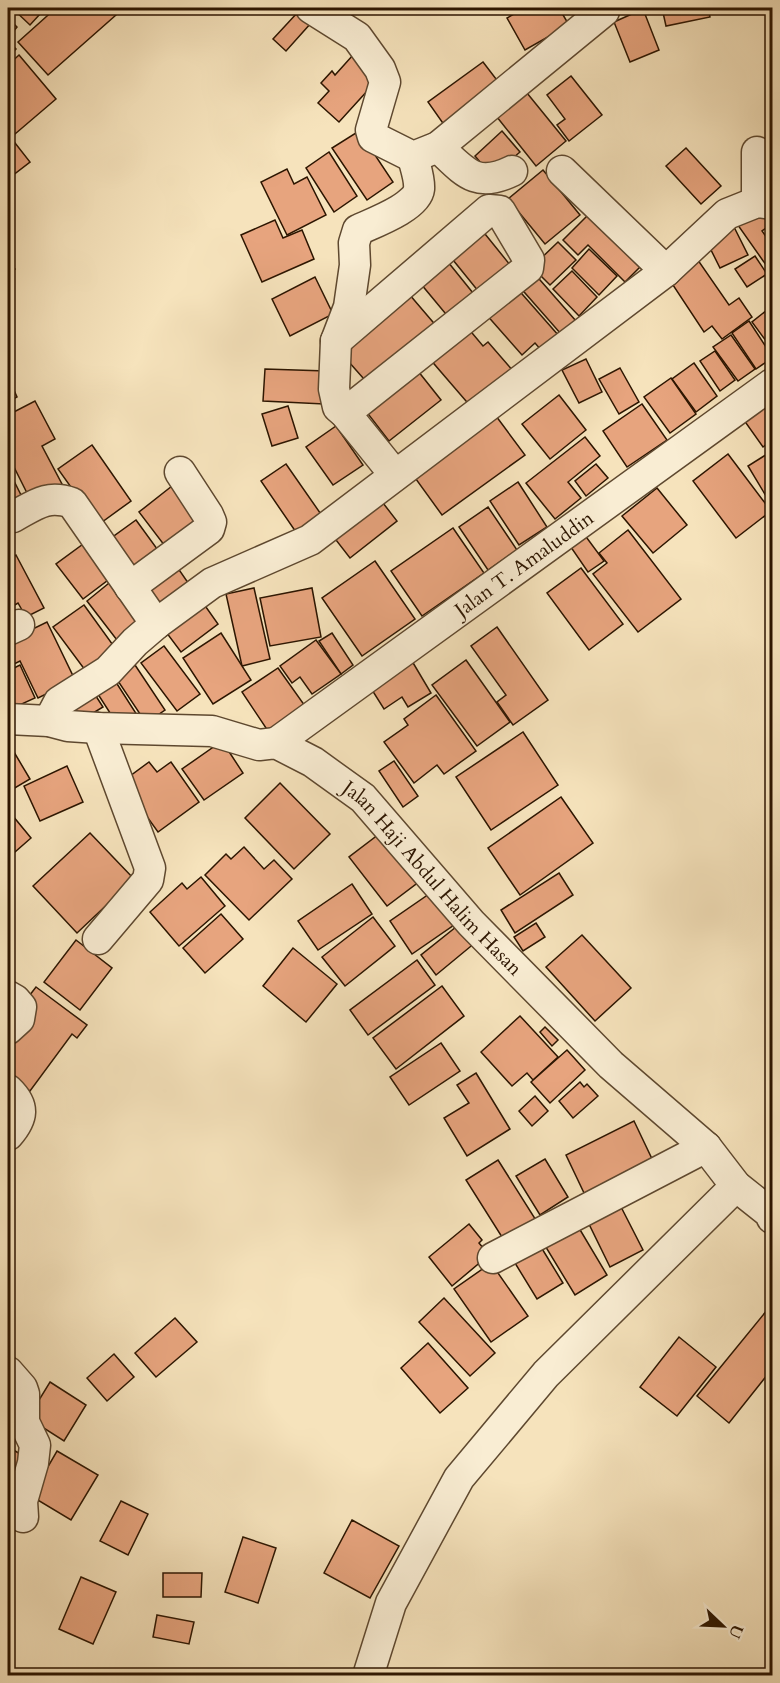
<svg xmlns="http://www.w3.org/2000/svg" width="780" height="1683" font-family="Cardo,serif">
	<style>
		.building { fill: #e7a47e; stroke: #2c1500; stroke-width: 1.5 }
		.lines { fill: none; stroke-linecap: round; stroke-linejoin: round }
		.street-casing { stroke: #5e482f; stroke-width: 33 }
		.street { stroke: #f9edd3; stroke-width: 30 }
		.labels { text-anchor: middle; stroke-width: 6; stroke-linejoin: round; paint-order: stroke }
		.street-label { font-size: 20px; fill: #2c1500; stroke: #f9edd3 }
	</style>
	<rect width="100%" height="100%" fill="#f6e3bc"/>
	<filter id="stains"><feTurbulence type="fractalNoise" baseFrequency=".00333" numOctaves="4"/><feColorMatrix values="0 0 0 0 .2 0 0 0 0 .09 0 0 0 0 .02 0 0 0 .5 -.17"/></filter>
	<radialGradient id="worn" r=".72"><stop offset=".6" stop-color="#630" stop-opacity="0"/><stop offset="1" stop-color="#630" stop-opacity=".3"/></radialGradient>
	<g class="building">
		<path d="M12,8H33L40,14L30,25Z"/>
		<path d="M56,8H109L116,15L48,75L18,42Z"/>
		<path d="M519,8H559L569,25L525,50L507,18L521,10Z"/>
		<path d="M662,8H708L710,17L666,26Z"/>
		<path d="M643,9L659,50L630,62L614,22Z"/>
		<path d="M298,12L311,23L286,51L273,39Z"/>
		<path d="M8,18L17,27L8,38Z"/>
		<path d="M8,41L16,49L8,57Z"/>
		<path d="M19,55L56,99L15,134L8,125V65Z"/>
		<path d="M353,55L379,78L339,122L318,103L329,91L321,83L332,71L335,75Z"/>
		<path d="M483,62L503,88L447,129L428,102Z"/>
		<path d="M571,76L602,115L569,141L557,125L565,119L547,95Z"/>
		<path d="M527,93L566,141L536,166L497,117Z"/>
		<path d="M359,131L393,182L367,200L332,148Z"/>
		<path d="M502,131L520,152L492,176L475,156Z"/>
		<path d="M8,134L30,162L8,179Z"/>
		<path d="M686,148L721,186L701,204L666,166Z"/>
		<path d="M329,152L357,196L334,212L306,168Z"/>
		<path d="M287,169L294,184L307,177L326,215L287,235L261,182Z"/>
		<path d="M543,170L580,215L545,244L508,199Z"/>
		<path d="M756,206L770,225L762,231L772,245L771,251L772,270L771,272L735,221Z"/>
		<path d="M592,211L644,263L625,282L588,245L578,255L563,240Z"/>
		<path d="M275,220L283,238L302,230L314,259L262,282L241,235Z"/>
		<path d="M732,223L748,255L720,268L704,236Z"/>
		<path d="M481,229L515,271L483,297L449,255Z"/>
		<path d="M558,242L576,260L550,285L532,267Z"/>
		<path d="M589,249L617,276L599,295L572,268Z"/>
		<path d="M693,253L729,305L739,298L752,317L722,339L712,326L704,332L665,273Z"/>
		<path d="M755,256L767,274L747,287L735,269Z"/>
		<path d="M8,262L15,269L8,277Z"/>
		<path d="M448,262L477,298L450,319L421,284Z"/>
		<path d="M572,271L597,297L579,316L553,289Z"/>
		<path d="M533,272L576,321L561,334L518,285Z"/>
		<path d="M315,277L333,314L290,336L272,299Z"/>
		<path d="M515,286L559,336L542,351L535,343L522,355L485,313Z"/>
		<path d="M409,294L438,328L371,387L341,353Z"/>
		<path d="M772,306V349L752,322Z"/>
		<path d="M749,321L772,356V358L756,369L732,333Z"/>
		<path d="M467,327L483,346L488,342L514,372L472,408L429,358Z"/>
		<path d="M731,335L755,369L738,381L713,347Z"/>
		<path d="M715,351L735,380L720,391L700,361Z"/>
		<path d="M586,359L602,392L579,403L562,370Z"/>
		<path d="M694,363L717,396L696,412L672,379Z"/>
		<path d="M414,366L441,400L389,441L362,406Z"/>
		<path d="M620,368L639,402L619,414L599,379Z"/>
		<path d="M265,369L326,371L324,404L263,401Z"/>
		<path d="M8,377L17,397L8,402Z"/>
		<path d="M671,378L696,414L670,433L644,397Z"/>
		<path d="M772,393V440L763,447L741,416Z"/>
		<path d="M559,395L586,430L550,459L522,424Z"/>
		<path d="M35,401L55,439L42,446L63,486L32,503L8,455V415Z"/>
		<path d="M642,404L667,440L627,467L603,431Z"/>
		<path d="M288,406L298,438L272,446L262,414Z"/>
		<path d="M496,416L525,455L442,515L413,475Z"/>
		<path d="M336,426L363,465L333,485L306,447Z"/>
		<path d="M585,437L600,456L568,482L581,498L555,519L526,483Z"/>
		<path d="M92,445L131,501L98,525L58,469Z"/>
		<path d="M772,451V506L748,466Z"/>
		<path d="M728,454L771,511L736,538L693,481Z"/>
		<path d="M286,464L325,520L300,538L261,481Z"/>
		<path d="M596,464L608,478L586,496L575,481Z"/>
		<path d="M8,469L22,497L8,505Z"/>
		<path d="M518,482L547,527L519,545L490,501Z"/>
		<path d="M172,486L204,528L171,554L139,512Z"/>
		<path d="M657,488L687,525L653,553L622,516Z"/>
		<path d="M376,494L397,521L350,558L329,531Z"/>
		<path d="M488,507L517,550L488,570L459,527Z"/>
		<path d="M136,520L163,557L134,579L107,541Z"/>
		<path d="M453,528L484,573L422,616L391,571Z"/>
		<path d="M581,530L604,561L588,572L566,540Z"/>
		<path d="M628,530L681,599L638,632L593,574L607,563L599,553Z"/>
		<path d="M90,539L116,574L83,599L56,564Z"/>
		<path d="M16,555L44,608L26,617L18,603L8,609V560Z"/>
		<path d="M173,561L191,587L154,614L135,587Z"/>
		<path d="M375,561L415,619L362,656L322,598Z"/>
		<path d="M581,568L623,624L589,650L547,593Z"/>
		<path d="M114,579L148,621L120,644L87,601Z"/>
		<path d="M254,588L270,659L242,666L226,594Z"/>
		<path d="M312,588L321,637L270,646L260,598Z"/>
		<path d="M201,600L218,624L181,652L163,628Z"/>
		<path d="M84,605L118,652L88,674L53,627Z"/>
		<path d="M47,622L75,680L38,698L20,661L8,667V641Z"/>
		<path d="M497,627L548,700L513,725L497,702L506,695L471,646Z"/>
		<path d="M221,633L251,680L213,704L183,658Z"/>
		<path d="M332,633L353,665L341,674L319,641Z"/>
		<path d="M316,640L341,674L312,694L300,677L292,683L280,666Z"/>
		<path d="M164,646L200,694L177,711L141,663Z"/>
		<path d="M409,656L431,693L408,707L402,697L384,709L367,682Z"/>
		<path d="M466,660L510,722L477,746L432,685Z"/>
		<path d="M20,665L35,698L13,708L8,696V671Z"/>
		<path d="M135,665L165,710L146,723L116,678Z"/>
		<path d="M278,668L305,706L268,731L242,692Z"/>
		<path d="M112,676L137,715L119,727L94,688Z"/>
		<path d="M92,690L103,707L80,721L69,705Z"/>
		<path d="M436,695L476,751L444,774L437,765L414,783L384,742L408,725L404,719Z"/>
		<path d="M523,732L558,785L491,830L456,777Z"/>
		<path d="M222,741L243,773L204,800L182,769Z"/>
		<path d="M11,747L30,779L8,792V749Z"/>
		<path d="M394,761L418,796L403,807L379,771Z"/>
		<path d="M149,762L157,772L171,762L199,802L158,832L122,782Z"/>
		<path d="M67,766L83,802L40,821L24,786Z"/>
		<path d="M280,783L330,834L294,869L245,818Z"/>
		<path d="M561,797L593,843L520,895L488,848Z"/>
		<path d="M8,810L31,838L8,858Z"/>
		<path d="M387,828L424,878L387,906L349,857Z"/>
		<path d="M90,833L134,879L77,933L33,886Z"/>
		<path d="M244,847L264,869L274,860L292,879L249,920L205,875L226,854L231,859Z"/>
		<path d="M559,873L573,895L515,933L501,910Z"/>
		<path d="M201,877L225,906L179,946L150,912L182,883L187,889Z"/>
		<path d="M352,884L372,914L318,950L298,921Z"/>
		<path d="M432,892L454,925L412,954L390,921Z"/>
		<path d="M221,914L243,939L205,973L183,948Z"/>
		<path d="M373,917L395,946L345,986L322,957Z"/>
		<path d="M461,923L476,942L436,975L421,955Z"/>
		<path d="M536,923L545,937L523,951L514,937Z"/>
		<path d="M582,935L631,988L595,1021L546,967Z"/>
		<path d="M76,940L112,968L80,1010L44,982Z"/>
		<path d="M293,948L337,984L306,1022L263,986Z"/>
		<path d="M417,960L435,985L368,1035L350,1010Z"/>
		<path d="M442,986L464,1016L396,1069L373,1038Z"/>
		<path d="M36,987L87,1025L77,1038L72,1034L30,1091L8,1074V1039L26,1000Z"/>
		<path d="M520,1016L558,1057L533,1080L527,1073L512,1086L481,1052Z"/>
		<path d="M545,1027L558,1040L552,1046L540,1032Z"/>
		<path d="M441,1043L460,1071L409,1105L390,1077Z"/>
		<path d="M567,1050L585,1070L550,1103L531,1082Z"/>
		<path d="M476,1073L510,1129L467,1156L444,1118L469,1103L457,1085Z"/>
		<path d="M580,1082L584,1087L587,1084L598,1096L573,1118L559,1101Z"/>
		<path d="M535,1096L548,1111L532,1126L519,1111Z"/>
		<path d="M634,1121L653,1161L585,1195L566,1155Z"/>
		<path d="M545,1159L568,1197L540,1215L516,1176Z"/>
		<path d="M498,1160L539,1225L507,1245L466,1180Z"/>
		<path d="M619,1203L643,1250L610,1267L587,1220Z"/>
		<path d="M576,1223L607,1275L575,1295L544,1244Z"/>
		<path d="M469,1224L482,1240L479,1243L489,1255L452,1286L429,1257Z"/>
		<path d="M541,1247L563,1283L537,1299L515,1263Z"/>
		<path d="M491,1263L528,1316L491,1342L454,1289Z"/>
		<path d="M444,1298L495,1353L470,1376L419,1322Z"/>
		<path d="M772,1304V1369L729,1423L697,1396Z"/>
		<path d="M175,1318L197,1342L156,1377L135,1353Z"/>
		<path d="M679,1337L716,1367L677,1416L640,1387Z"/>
		<path d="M428,1343L468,1388L440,1413L401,1368Z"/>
		<path d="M114,1354L134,1377L107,1401L87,1378Z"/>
		<path d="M50,1382L86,1405L64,1441L28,1418Z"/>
		<path d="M10,1448L29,1459L8,1499V1454Z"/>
		<path d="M57,1451L98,1475L71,1520L31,1496Z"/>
		<path d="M121,1501L148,1514L128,1555L100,1541Z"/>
		<path d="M352,1520L399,1546L370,1598L324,1573Z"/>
		<path d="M243,1537L276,1548L258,1603L225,1592Z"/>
		<path d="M163,1573H202L201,1597H163Z"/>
		<path d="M81,1577L116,1592L93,1644L59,1629Z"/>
		<path d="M157,1615L194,1622L189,1644L153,1637Z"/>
	</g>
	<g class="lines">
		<defs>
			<g id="street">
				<path d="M311,8L357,37L380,69L385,82L371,130L373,137L413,157L438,147L604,11"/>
				<path d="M438,147C464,171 475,189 512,171"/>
				<path d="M562,171L666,271"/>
				<path d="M757,202V152"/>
				<path d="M336,341L489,210L500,211L529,260L528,268L345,413"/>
				<path d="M395,475L345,413L338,407L334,389L336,341L349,307L355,265L354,243L358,230C373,223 417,207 419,189C420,179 415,166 413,157"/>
				<path d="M13,517C35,505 47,494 72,503L156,624"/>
				<path d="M130,587L209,529L211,522L208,515L180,472"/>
				<path d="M8,630L19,625"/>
				<path id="s1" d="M8,719L49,721L68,726L98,728L212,731L259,745L276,743L313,762L363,798L471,923L611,1065L706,1147L736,1186L770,1213L772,1218"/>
				<path d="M49,721L59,702L108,671L135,642L156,624L212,583L310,540L666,271L727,214L757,202L772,204"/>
				<path d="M98,728L150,868L148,880L98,939"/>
				<path id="s2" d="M276,743L772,384"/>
				<path d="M8,996L15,1000L21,1007L19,1019L8,1029"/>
				<path d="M8,1090C25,1106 23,1118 8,1135"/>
				<path d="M493,1258L706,1147"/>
				<path d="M8,1372L22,1388L24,1394V1422L35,1445L33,1463L22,1501L23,1517"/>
				<path d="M368,1676L391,1603L459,1478L546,1374L736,1186"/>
			</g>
		</defs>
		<use href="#street" class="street-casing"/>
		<use href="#street" class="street"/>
	</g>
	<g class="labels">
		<g class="street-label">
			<text dy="7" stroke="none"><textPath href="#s2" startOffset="306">Jalan T. Amaluddin</textPath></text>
			<text dy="7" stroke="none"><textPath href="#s1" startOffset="480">Jalan Haji Abdul Halim Hasan</textPath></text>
		</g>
	</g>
	<rect width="780" height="1683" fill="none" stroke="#f6e3bc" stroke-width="30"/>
	<rect x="9" y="9" width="762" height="1665" fill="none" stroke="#2c1500" stroke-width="3"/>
	<rect x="15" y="15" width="750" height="1653" fill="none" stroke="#2c1500" stroke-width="1.5"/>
	<g transform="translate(723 1626) rotate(113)" stroke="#f9edd3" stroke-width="4.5" paint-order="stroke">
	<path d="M0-4.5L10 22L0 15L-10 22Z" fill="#2c1500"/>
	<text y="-9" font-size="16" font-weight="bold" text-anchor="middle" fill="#2c1500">U</text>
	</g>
	<rect width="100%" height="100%" filter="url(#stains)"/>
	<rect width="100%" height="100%" fill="url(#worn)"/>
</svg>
